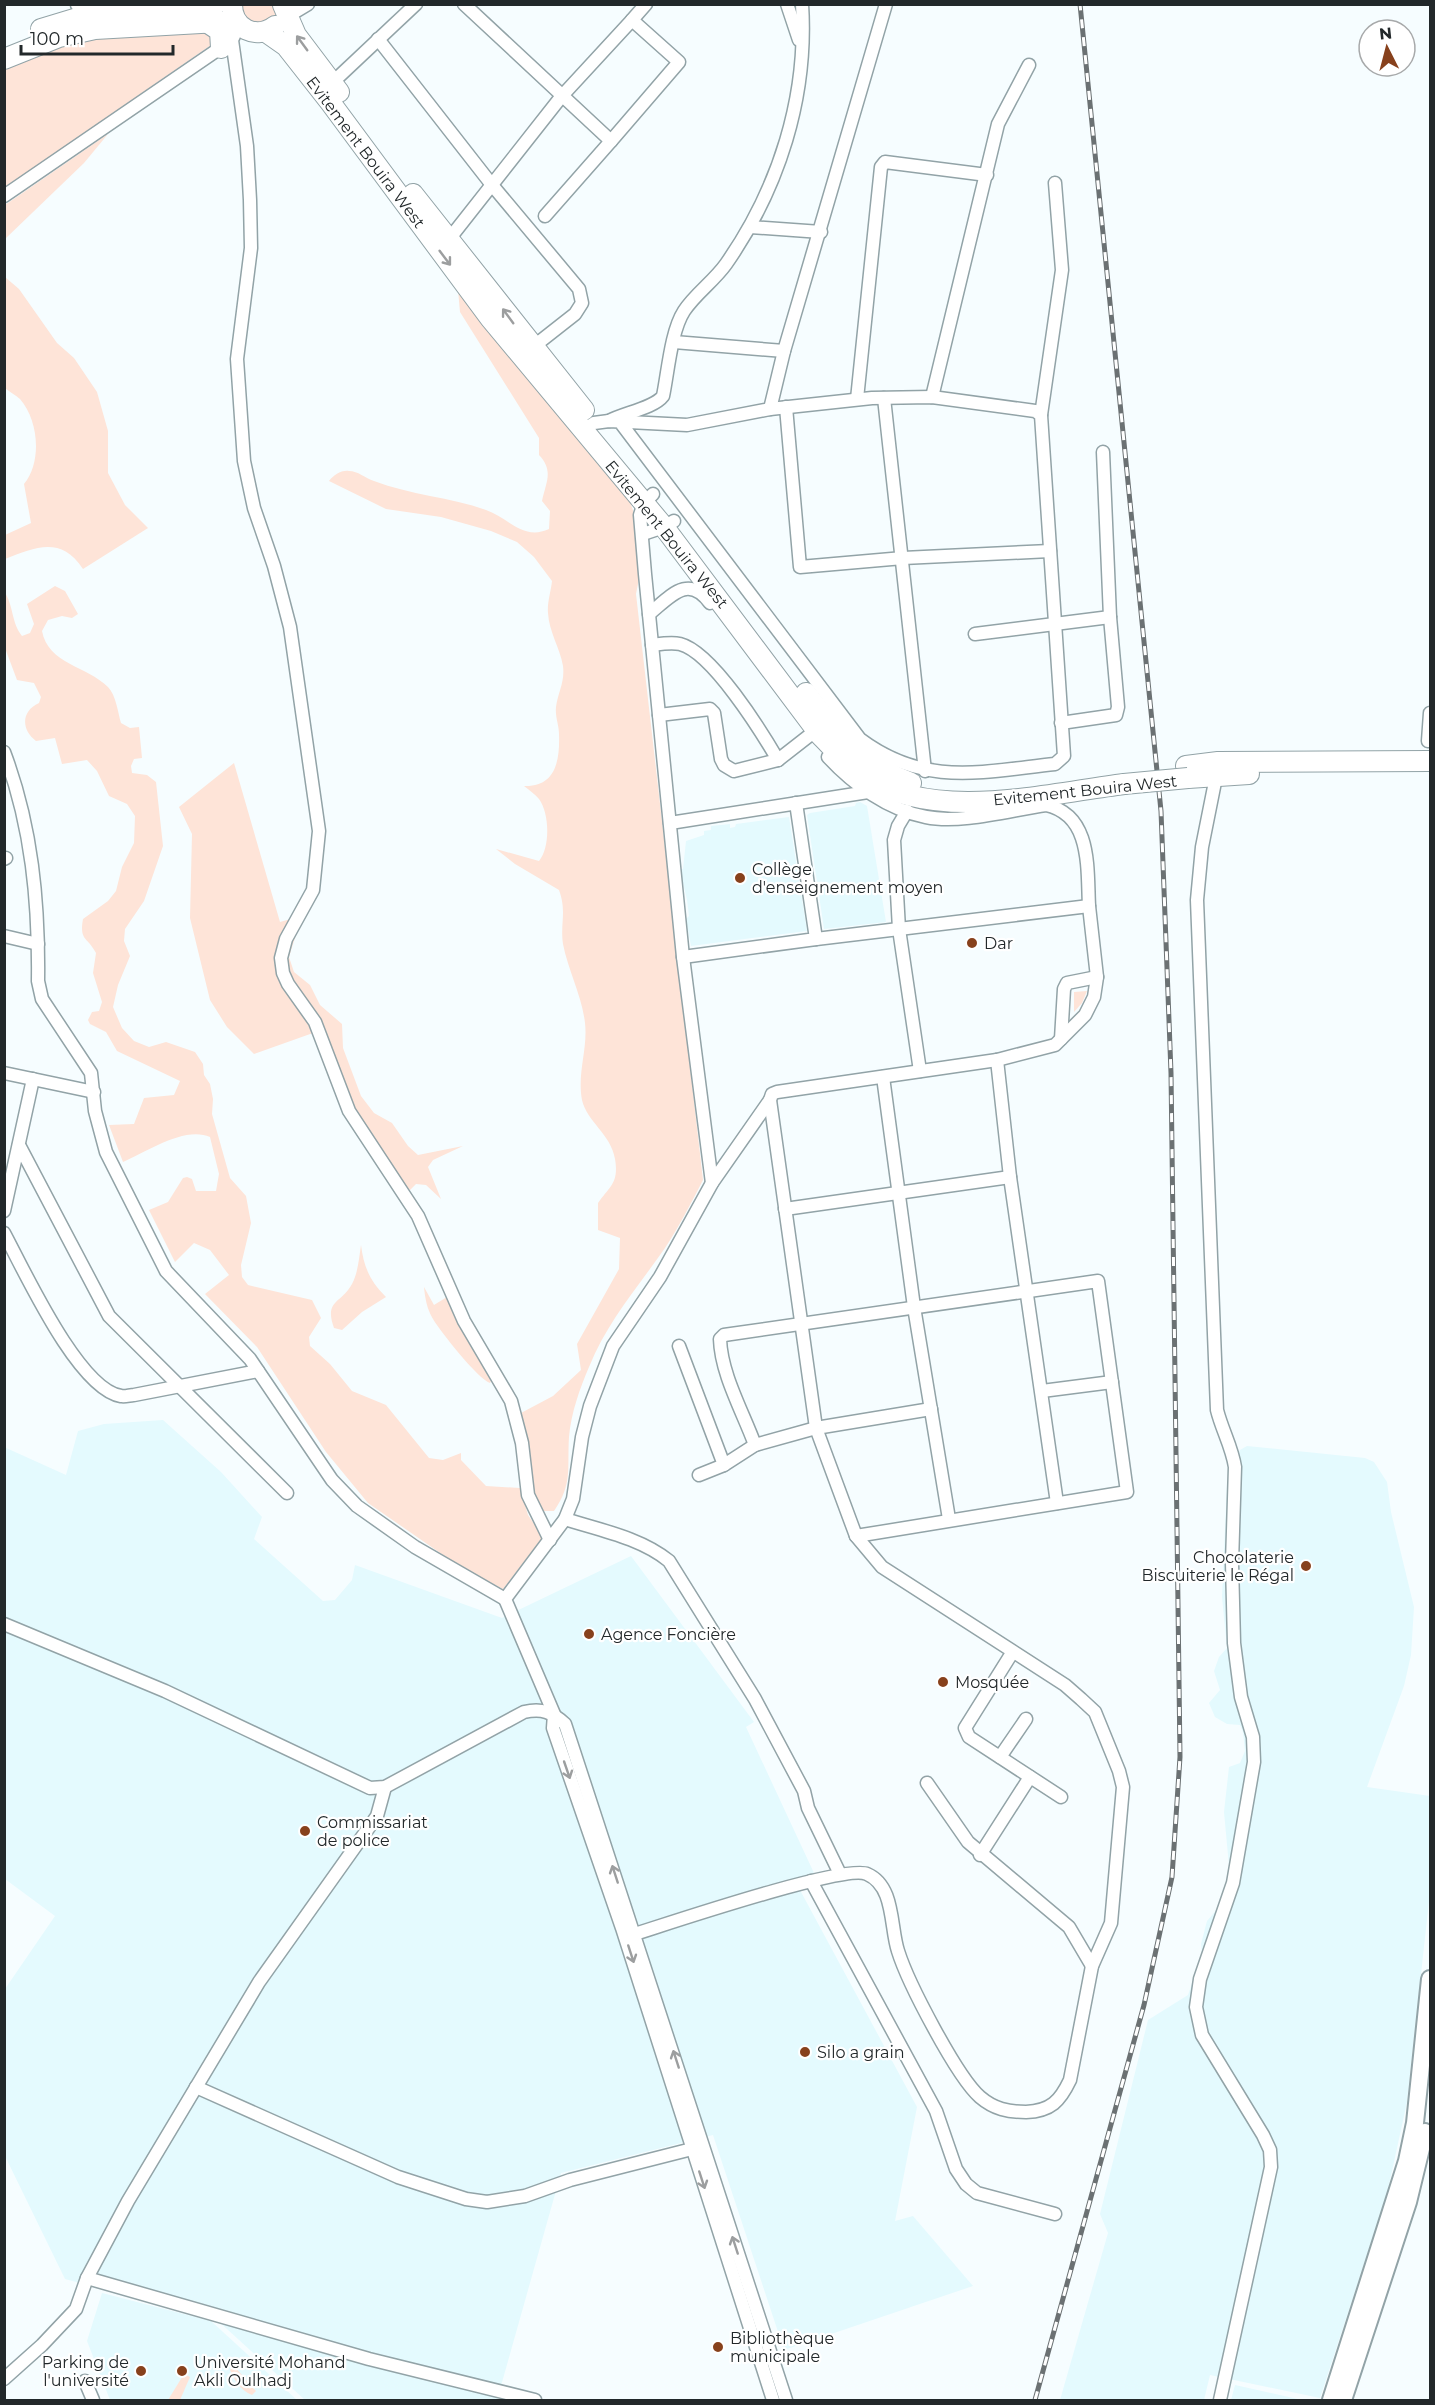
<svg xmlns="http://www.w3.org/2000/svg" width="1435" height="2405" font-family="Montserrat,sans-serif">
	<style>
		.built { fill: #e4fafe }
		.green { fill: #fee4d8 }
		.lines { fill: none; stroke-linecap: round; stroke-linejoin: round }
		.minor-casing { stroke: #92a3a7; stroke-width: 15 }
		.secondary-casing { stroke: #92a3a7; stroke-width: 20 }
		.trunk-casing { stroke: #92a3a7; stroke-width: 22 }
		.minor { stroke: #fff; stroke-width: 12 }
		.secondary { stroke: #fff; stroke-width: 16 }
		.trunk { stroke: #fff; stroke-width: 20 }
		.rail-casing { stroke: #6b7173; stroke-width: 5 }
		.rail { stroke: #fff; stroke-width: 3; stroke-dasharray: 9; stroke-linecap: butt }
		.trunk-bridge-casing { stroke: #92a3a7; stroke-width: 22; stroke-linecap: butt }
		.trunk-bridge { stroke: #fff; stroke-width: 20 }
		.oneway { stroke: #9c9e9f }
		.poi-dot { fill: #87411c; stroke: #fff; stroke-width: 2 }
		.labels { text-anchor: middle; stroke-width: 4.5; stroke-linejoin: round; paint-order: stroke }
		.street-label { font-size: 16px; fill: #22282a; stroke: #fff }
		.poi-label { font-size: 16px; fill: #22282a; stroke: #fff; text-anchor: start }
	</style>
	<rect width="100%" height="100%" fill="#f6fdff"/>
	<g class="built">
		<path d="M860,802L867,806L886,922L824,929L807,815L810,813L855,806L856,803Z"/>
		<path d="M789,817L807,931L691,946L686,919L689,916L687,900L680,870L683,869L686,841L704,835V831L711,830V826L730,824V828L735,827L736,824Z"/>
		<path d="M163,1420L221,1472L262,1517L254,1539L323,1601L335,1600L352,1580L355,1565L502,1618L631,1556L754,1722L746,1727L814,1873L794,1879L917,2107L895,2221L913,2216L973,2286L784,2350L713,2135L561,2173L497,2400H305L216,2319L65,2279L5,2156V1989L55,1916L5,1879L4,1447L66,1475L78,1431L104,1424Z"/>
		<path d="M1247,1446L1365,1458L1374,1462L1387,1482L1391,1512L1414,1607L1411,1655L1404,1686L1367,1787L1430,1796V1892L1407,2102L1387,2194L1320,2398L1210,2375L1204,2400H1060L1108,2233L1100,2214L1148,2020L1188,1995L1202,1954L1201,1944L1207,1921L1218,1908L1225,1888L1229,1866L1224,1812L1229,1767L1240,1763L1245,1751L1243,1732L1240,1725L1227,1724L1215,1717L1209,1703L1220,1690L1214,1671L1219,1657L1227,1648L1222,1597L1227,1484L1233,1461L1240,1450Z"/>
		<path d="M102,2293L211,2321L297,2400H110L87,2341Z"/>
		<path d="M1235,2385L1302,2400H1231Z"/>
	</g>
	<g class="green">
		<path d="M238,5H277L276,15L269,24L246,23Z"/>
		<path d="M208,32L212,39L211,45L5,188V70L31,57L90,38Z"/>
		<path d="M108,134L84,163L5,239V205Z"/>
		<path d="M5,277L19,289L57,343L74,358L97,392L108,431V473L125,505L148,528L83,569C61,536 36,547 5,559V535L31,523L24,484C42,462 39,421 20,399C16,395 9,392 5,388Z"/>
		<path d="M458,290L499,344L629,499C642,534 644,557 636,594L703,1180C691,1203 679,1227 665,1248C638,1287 607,1322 589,1367C580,1388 571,1413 569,1437C567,1467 573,1484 554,1511H538C527,1480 529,1446 521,1413L553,1396L581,1370L577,1344L619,1269L620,1238L598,1230V1203C610,1186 619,1183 615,1159C611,1134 587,1122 582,1100C577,1073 588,1049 585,1023C582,996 568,970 563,944C560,923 567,912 559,890L515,864L496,849L539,861C550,848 550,814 539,799C535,794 529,790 524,786C555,787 560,762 559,734C559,725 555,717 556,707C558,692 565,682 563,666C560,648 549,632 548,613C547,603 551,591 552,581L534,557L517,542L491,531L441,517L386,509L329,481C334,475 341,470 349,471C358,471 365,478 374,481C410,495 450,497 486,510C509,518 523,541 549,529L550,511L542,501C546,482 554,471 539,455V438L460,312Z"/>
		<path d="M55,586L65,591L78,614L72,618L62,616L48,620L42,631C48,664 87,666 108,687C116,695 118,713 121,723L130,728L139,727L142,758L134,759L131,766L132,773L147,775L156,782L163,846L144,901L125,929L124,941L130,956L118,985L113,1007L122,1028L134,1041L149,1047L166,1042L195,1052L203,1064L204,1075L210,1084L213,1099L212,1114L230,1178L246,1196L251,1223L241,1265L242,1277L248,1285L312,1300L321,1318L309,1337L310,1346L330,1364L352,1391L386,1405L429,1458L443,1460L461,1453V1460L486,1486L520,1488L528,1515L543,1537L503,1589L459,1566L368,1503L326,1452L257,1347L205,1294L229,1275L210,1250L194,1243L175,1262L149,1210L168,1202L183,1178L187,1177L192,1179L196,1191H216L219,1174L210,1137C184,1126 147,1152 123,1162L109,1125L134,1124L144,1098L174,1095L180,1081L117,1051L106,1032L90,1024L88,1020L92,1012L99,1011L102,1002L93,973L96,953C88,937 79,941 83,919L108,901L116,891L122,867L134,843L135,816L127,804L109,796L97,771L87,760L62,764L55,738L36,741C21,730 21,711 39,703L41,697L34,683L17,680L5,648L4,591C14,606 11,622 22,636L30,633L34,624L27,604Z"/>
		<path d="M234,763L280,922L294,918L299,925L289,957L294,972L310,985L320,1005L342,1024L343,1048L361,1096L374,1113L392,1123L408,1146L418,1155L463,1146L433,1160L428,1167L441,1199L426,1185L416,1184L410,1190C403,1181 390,1181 384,1172C349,1128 331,1085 313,1033L254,1054L227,1027L210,1000L190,918L192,834L179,807Z"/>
		<path d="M1087,991L1082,1003L1074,1012V992Z"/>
		<path d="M361,1245C364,1268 370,1281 386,1297L362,1312L342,1330L334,1328C324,1300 341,1304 352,1284C358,1273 359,1258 361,1245Z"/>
		<path d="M424,1287L434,1305L447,1297L467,1340L491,1381L490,1383C478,1379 440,1331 433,1319C427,1309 425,1298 424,1287Z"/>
		<path d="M234,2366L256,2391L252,2395C240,2390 235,2381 230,2370Z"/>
		<path d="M184,2374L190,2377L180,2400H168Z"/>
	</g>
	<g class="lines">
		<defs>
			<g id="minor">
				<path d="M464,4L611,141L545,216"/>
				<path d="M787,4L799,40"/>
				<path d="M77,5L78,4"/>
				<path d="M283,19L308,4"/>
				<path d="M632,20L646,4"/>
				<path d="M239,25L232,40L247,146L250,200L251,248L237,359L244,461L254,508L274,566L290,627L319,831L313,890L286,939L281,958L283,973L288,984L315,1022L349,1111L418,1216L464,1321L511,1401L522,1443L528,1495L550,1540"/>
				<path d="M378,39L492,185L579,289L582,303L575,314L533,347"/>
				<path d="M332,83L416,4"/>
				<path d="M4,196L226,44"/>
				<path d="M750,227L821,232"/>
				<path d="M450,238L561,97L632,20L679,62L611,141"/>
				<path d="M674,342L784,351"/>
				<path d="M932,397L998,124L1029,65"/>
				<path d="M884,398L925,771"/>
				<path d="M857,399L881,167L885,162L987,175"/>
				<path d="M786,407L800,567L903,558L1050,551"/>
				<path d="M770,409L784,351L886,4"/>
				<path d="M1041,415L1062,270L1055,183"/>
				<path d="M609,421C624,413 654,408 663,396C668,372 671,331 684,311C695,294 714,281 726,264C779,188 808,97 802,4"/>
				<path d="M583,430L594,423L609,421L687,425L770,409L872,398L932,397L1035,411L1041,415L1064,756L1055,764C980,772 924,787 860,739L620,422"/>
				<path d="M653,494L644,503L640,515L645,574L683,957L712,1183"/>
				<path d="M643,534L664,527L674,521"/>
				<path d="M649,614C670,597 688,573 710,603"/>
				<path d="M975,634L1110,617"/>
				<path d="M652,645C660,644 671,642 680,644C712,652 761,731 778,760"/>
				<path d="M1430,713L1428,741H1430"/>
				<path d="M659,715L710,709L714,713L721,759L724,765L734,771L778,760L810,735"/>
				<path d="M1061,723L1116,715L1118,707L1110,617L1103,452"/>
				<path d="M4,752C32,826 39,903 38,981L42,999L91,1073L95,1111L106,1152L166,1271L250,1359L332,1480L357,1506L415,1547L505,1599"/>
				<path d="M828,757C853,784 888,810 926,817C961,824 1010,810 1046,805C1092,815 1087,868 1089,906"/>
				<path d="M1217,772L1202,847L1197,900L1217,1410C1222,1430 1232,1447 1235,1467L1232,1563L1234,1643L1241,1697L1253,1737L1254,1762L1233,1883L1200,1979L1196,2007L1202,2035L1263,2135L1270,2150L1271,2167L1220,2400"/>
				<path d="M907,811L898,826L894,840L899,929L920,1071"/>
				<path d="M670,823L868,792"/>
				<path d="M4,859L6,858"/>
				<path d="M4,936L38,944"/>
				<path d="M683,957L816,939L796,803"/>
				<path d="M1061,1039L1064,989L1067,983L1097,977"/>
				<path d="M997,1060L1010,1177L1057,1503"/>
				<path d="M4,1073L94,1092"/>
				<path d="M883,1077L914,1307L949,1519"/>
				<path d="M770,1100L712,1183L660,1277L613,1346L590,1406L582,1437L573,1499L565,1519L505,1599L554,1714L553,1728L622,1928L773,2400"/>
				<path d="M19,1145L109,1316L287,1493"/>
				<path d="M785,1209L1010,1177"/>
				<path d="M4,1211L33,1079"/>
				<path d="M4,1233C24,1270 78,1389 121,1396C125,1397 130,1395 134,1395L258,1371"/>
				<path d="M679,1346L724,1465"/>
				<path d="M1042,1391L1112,1382"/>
				<path d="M755,1445C743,1412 721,1374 720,1339L724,1335L1098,1281L1127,1492L856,1536"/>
				<path d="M699,1475L724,1465L755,1445L816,1428L931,1409"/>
				<path d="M565,1519C600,1530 641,1538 669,1561L755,1699L804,1791L808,1808L840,1874"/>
				<path d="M4,1624L165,1691L370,1788L385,1787L524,1712C542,1708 552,1712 565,1724L786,2400"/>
				<path d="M1012,1653L965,1728L969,1737L1061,1797"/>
				<path d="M1000,1757L1026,1719"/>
				<path d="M927,1783L968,1842L1069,1927L1092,1966"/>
				<path d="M980,1855L1030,1777"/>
				<path d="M811,1881L936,2111L956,2169L966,2184L977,2193L1055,2214"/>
				<path d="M635,1934C670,1923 845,1864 867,1874C895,1886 890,1927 898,1951C908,1983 957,2077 980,2097C994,2109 1008,2112 1026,2112C1051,2111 1060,2101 1070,2080L1092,1966L1111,1923L1123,1787L1119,1771L1095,1712L1081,1699L1065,1685L882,1567L856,1536L816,1428L770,1100L772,1094L777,1092L997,1060L1055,1045L1085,1015L1094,997L1097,977L1089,906L816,939"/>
				<path d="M196,2087L398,2177L466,2199L487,2202L525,2196L570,2180L692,2149"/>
				<path d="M87,2278L369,2359L535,2400"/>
				<path d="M4,2379L42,2345L76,2309L87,2278L128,2201L259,1982L377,1816L385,1787"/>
				<path d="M85,2381L93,2400"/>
			</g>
			<g id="secondary">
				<path d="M1344,2397L1408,2202L1425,2132"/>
				<path d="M1331,2400L1407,2161L1415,2123L1430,1979"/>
			</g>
			<g id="trunk">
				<path d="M232,4C232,29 256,40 275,26"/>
				<path d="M283,5L296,35L339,92"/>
				<path d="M205,21L220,31L221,48"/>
				<path d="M41,29L84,16L216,4"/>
				<path d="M266,32L286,46L330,102L490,318L664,527L820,735C834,749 847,765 864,776C935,823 1045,794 1124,784"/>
				<path d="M4,59L59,37L95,29L236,21"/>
				<path d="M413,194L584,410"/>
				<path d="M806,693C837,734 862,765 911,783"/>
				<path d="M1186,766L1218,762L1430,761"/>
				<path d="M1188,778L1249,774"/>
			</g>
		</defs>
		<use href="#minor" class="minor-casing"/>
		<use href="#secondary" class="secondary-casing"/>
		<use href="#trunk" class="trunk-casing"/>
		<use href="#minor" class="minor"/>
		<use href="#secondary" class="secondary"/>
		<use href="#trunk" class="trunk"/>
		<defs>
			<path id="rail" d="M1035,2400L1144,2005L1172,1877L1180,1757L1171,1073L1161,811L1080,4"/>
		</defs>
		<use href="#rail" class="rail-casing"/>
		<use href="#rail" class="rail"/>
		<defs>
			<path id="trunk-bridge" d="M1124,784L1188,778"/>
		</defs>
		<use href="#trunk-bridge" class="trunk-bridge-casing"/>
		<use href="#trunk-bridge" class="trunk-bridge"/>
	</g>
	<defs><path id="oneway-shaft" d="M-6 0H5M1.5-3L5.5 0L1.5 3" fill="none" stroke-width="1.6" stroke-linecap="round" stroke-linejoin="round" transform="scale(1.5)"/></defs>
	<g class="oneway">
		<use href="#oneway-shaft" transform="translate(302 43) rotate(-126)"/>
		<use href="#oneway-shaft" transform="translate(445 258) rotate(53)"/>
		<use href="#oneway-shaft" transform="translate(508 316) rotate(-126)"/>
		<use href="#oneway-shaft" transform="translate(567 1770) rotate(71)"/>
		<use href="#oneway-shaft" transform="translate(615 1874) rotate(-108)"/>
		<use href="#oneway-shaft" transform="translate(631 1954) rotate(72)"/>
		<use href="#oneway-shaft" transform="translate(676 2059) rotate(-108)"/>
		<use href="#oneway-shaft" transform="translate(702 2180) rotate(72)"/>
		<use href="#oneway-shaft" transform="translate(735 2245) rotate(-108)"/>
	</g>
	<g class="poi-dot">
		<circle cx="740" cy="878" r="6"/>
		<circle cx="972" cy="943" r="6"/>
		<circle cx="1306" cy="1566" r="6"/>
		<circle cx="589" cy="1634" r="6"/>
		<circle cx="943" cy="1682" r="6"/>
		<circle cx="305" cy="1831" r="6"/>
		<circle cx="805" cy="2052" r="6"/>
		<circle cx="718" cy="2347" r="6"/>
		<circle cx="141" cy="2371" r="6"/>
		<circle cx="182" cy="2371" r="6"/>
	</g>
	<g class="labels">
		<g class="street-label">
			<text transform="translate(366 152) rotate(53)" y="6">Evitement Bouira West</text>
			<text transform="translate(667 534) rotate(51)" y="6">Evitement Bouira West</text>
			<text transform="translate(1085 790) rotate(-6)" y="6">Evitement Bouira West</text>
		</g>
		<g class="poi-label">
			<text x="752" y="875">Collège<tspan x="752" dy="18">d'enseignement moyen</tspan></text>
			<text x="984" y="949">Dar</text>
			<text x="1294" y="1563" text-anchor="end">Chocolaterie<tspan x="1294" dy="18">Biscuiterie le Régal</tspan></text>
			<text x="601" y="1640">Agence Foncière</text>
			<text x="955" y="1688">Mosquée</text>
			<text x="317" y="1828">Commissariat<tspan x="317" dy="18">de police</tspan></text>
			<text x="817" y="2058">Silo a grain</text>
			<text x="730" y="2344">Bibliothèque<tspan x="730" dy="18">municipale</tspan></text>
			<text x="129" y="2368" text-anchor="end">Parking de<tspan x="129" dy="18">l'université</tspan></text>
			<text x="194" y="2368">Université Mohand<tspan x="194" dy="18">Akli Oulhadj</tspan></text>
		</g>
	</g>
	<rect width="1435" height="2405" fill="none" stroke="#22282a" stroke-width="12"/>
	<g transform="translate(1387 48) rotate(354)"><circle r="28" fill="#ffffff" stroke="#a7a9aa" stroke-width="1.5"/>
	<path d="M0-4.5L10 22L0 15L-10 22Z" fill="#87411c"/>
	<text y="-9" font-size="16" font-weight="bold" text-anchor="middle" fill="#22282a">N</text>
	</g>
	<path d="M21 45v9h152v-9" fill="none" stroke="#22282a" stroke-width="3"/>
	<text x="30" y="45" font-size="18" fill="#22282a" stroke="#ffffff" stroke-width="4.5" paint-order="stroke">100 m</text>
</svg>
